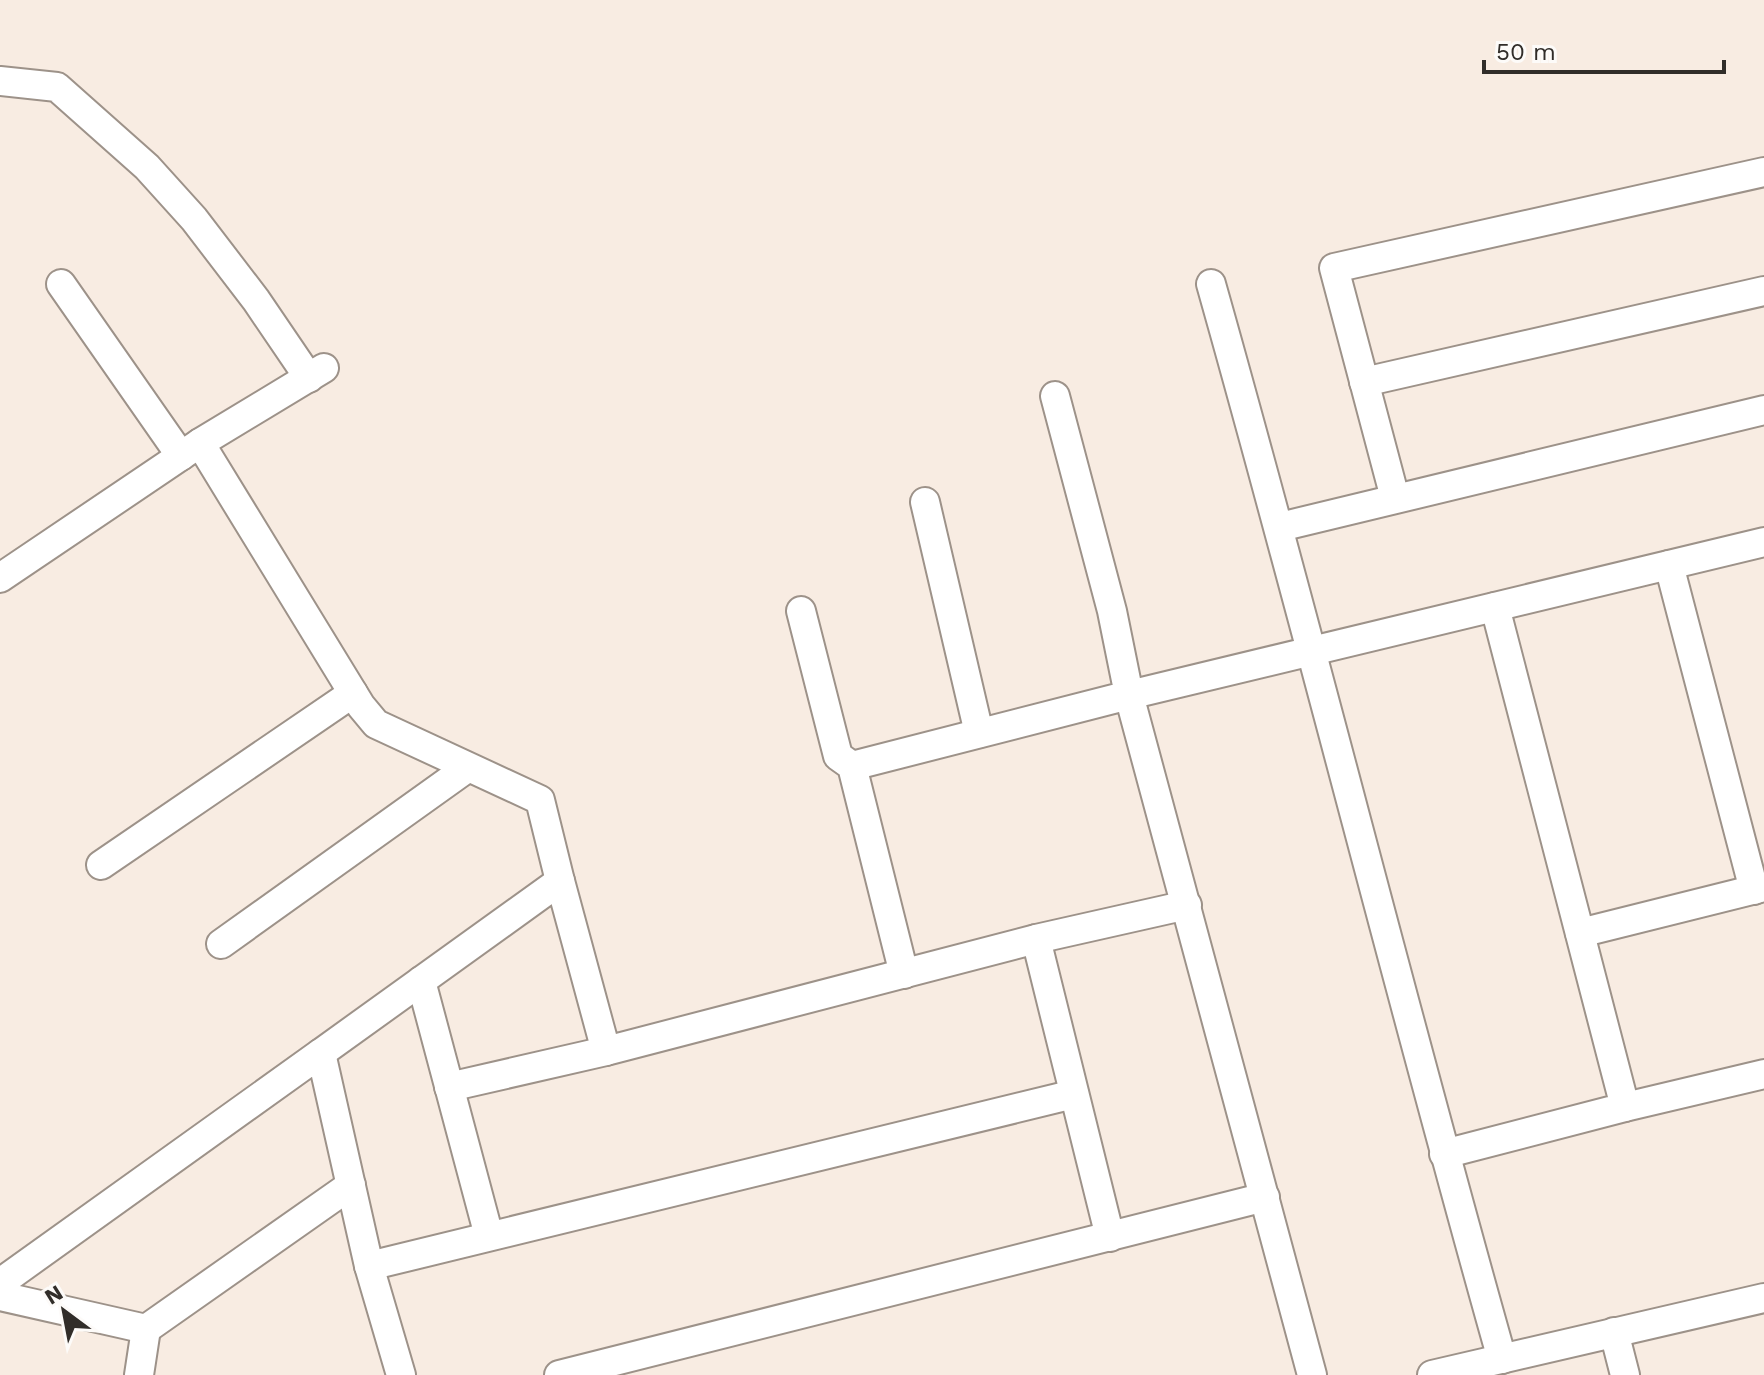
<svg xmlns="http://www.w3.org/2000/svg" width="1764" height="1375" font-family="'Work Sans',sans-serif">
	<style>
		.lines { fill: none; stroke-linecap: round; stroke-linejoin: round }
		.minor-casing { stroke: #9d9289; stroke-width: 32 }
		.minor { stroke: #fff; stroke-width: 28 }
	</style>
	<rect width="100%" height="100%" fill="#f8ece2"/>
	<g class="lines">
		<defs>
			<g id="minor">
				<path d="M0,81L57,87L147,167L194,219L256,300L309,378"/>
				<path d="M61,284L181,456"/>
				<path d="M1211,284C1312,641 1401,1002 1502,1359"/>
				<path d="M1364,382L1764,291"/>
				<path d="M200,443L361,706L376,724L540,800L560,881"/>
				<path d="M1395,498L1334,268L1764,172"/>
				<path d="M925,502L979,733"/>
				<path d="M1280,527L1764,410"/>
				<path d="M1669,565L1754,890"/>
				<path d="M0,578L200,443L324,368"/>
				<path d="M801,611L838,756L852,766L904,974"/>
				<path d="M852,766L1129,695L1112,611L1055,396"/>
				<path d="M101,865L353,693"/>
				<path d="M1580,933L1764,887"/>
				<path d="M1036,939L1110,1237"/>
				<path d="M221,944L467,768"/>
				<path d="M421,981L489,1236"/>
				<path d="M321,1053L560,881L606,1051L1036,939L1187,905"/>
				<path d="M449,1087L606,1051"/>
				<path d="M1625,1107L1764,1074"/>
				<path d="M1444,1154L1625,1107L1495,607"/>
				<path d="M369,1266L1074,1094"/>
				<path d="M0,1283L321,1053L369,1266L401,1375"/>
				<path d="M0,1296L146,1329L351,1185"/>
				<path d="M1614,1332L1625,1375"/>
				<path d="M139,1375L146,1329"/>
				<path d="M559,1375L1265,1197"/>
				<path d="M1312,1375L1129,695L1764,542"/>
				<path d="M1432,1375L1764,1298"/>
			</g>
		</defs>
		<use href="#minor" class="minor-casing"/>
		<use href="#minor" class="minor"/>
	</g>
	<g transform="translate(64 1311) rotate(328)" stroke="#fdfbf9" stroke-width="6" paint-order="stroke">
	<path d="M0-6L14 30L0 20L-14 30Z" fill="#312d29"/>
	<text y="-12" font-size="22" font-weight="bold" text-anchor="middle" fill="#312d29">N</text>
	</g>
	<path d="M1484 60v12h240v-12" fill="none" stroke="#312d29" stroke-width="4"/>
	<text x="1496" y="60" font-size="24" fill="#312d29" stroke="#fdfbf9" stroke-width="6" paint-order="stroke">50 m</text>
</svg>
